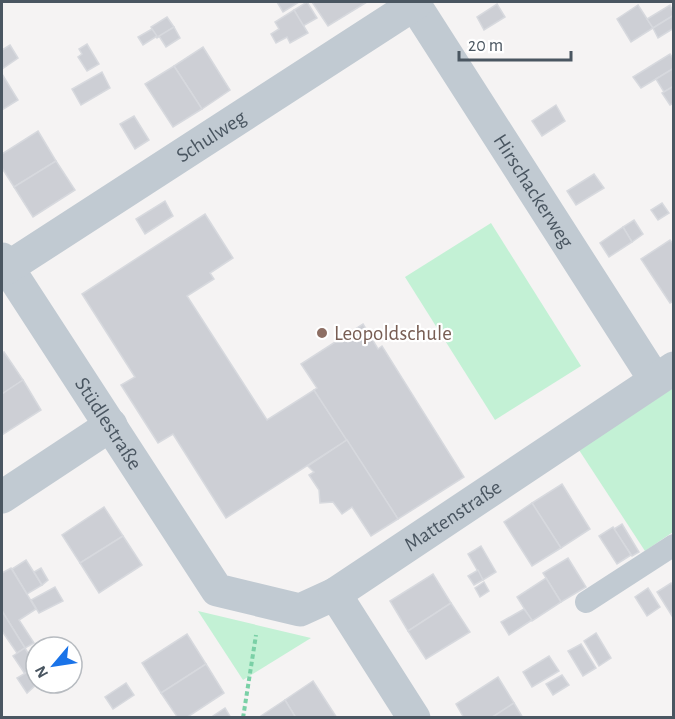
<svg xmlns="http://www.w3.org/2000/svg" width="675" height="719" font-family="'Alegreya Sans',sans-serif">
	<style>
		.green { fill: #c3f1d5 }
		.building { fill: #cdcfd5; stroke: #d7d9de; stroke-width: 1.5 }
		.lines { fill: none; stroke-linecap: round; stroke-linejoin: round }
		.path { stroke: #7ad0a6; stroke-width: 4; stroke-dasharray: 4.5 3; stroke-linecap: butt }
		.lane { stroke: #c1cad2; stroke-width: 22 }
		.street { stroke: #c1cad2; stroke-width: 33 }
		.education-dot { fill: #8d6e63; stroke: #fff; stroke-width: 2 }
		.labels { text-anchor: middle; stroke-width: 4.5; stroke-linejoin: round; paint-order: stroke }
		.street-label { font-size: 21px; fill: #4a5661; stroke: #fff }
		.education-label { font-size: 21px; fill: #785e54; stroke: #fff; text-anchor: start }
	</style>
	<rect width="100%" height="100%" fill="#f5f3f3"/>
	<g class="green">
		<path d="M491,223L581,366L495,420L405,277Z"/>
		<path d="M673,388V532L645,551L579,450Z"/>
		<path d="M198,611L311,638L243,680Z"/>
	</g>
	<g class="building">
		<path d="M277,2H299L283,12Z"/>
		<path d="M307,2L317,18L303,26L294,10Z"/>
		<path d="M312,2H367L328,26Z"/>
		<path d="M497,4L505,17L484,30L477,17Z"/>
		<path d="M638,5L653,28L631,42L617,19Z"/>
		<path d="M670,5L674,15L653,28L647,19Z"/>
		<path d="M294,10L308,33L290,43L287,37L276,43L271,34L279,29L275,22Z"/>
		<path d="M674,15V28L658,38L653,28Z"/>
		<path d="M167,17L174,27L157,38L151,27Z"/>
		<path d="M174,27L180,38L166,47L159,36Z"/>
		<path d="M152,29L157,36L143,45L138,37Z"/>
		<path d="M87,44L99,64L87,71L78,57L82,54L79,49Z"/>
		<path d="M10,45L18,58L2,69V50Z"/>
		<path d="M203,47L230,90L202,109L174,66Z"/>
		<path d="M670,54L674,60V68L641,88L633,77Z"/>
		<path d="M174,66L202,109L173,127L145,84Z"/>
		<path d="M674,68V86L664,92L656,79Z"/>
		<path d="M102,72L110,88L81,105L72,89Z"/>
		<path d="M2,74L18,100L2,110Z"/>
		<path d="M674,86V103L670,105L662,93Z"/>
		<path d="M556,105L565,121L542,136L532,121Z"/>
		<path d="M134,116L149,140L135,149L120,124Z"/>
		<path d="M38,131L56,161L14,187L2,168V154Z"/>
		<path d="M56,161L75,190L33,217L14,187Z"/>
		<path d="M594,174L604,188L576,205L567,191Z"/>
		<path d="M165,201L173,216L145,234L136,219Z"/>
		<path d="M662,203L669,213L658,220L651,210Z"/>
		<path d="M205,214L233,258L210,273L214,279L187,296L267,420L314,390L347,440L226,518L173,434L158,443L121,385L135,377L82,294Z"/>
		<path d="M634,220L643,234L632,242L623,227Z"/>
		<path d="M623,227L632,242L609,257L600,243Z"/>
		<path d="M670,240L674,245V301L670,303L641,259Z"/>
		<path d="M363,324L378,349L382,346L464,477L398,519L314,390L317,388L301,364Z"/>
		<path d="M4,352L23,380L2,394V353Z"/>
		<path d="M23,380L41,410L2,435V394Z"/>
		<path d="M347,440L398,519L371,536L352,507L342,514L333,502L320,503L319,490L309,475L314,472L308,466Z"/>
		<path d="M562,484L590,529L561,548L532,503Z"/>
		<path d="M532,503L561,548L532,566L504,522Z"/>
		<path d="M104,507L123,536L80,563L62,535Z"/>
		<path d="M622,524L639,552L632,556L614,529Z"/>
		<path d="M613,527L631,555L617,564L599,536Z"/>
		<path d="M123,536L142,565L99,593L80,563Z"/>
		<path d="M481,546L496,572L483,580L468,554Z"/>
		<path d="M568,558L586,587L561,602L543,573Z"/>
		<path d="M26,560L42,585L27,594L12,569Z"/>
		<path d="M11,568L36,609L19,620L34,643L25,648L2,611V573Z"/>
		<path d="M41,568L48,580L42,585L34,572Z"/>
		<path d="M478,570L483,580L474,585L468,576Z"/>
		<path d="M433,574L451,603L408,631L390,601Z"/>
		<path d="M546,578L561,602L532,621L517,597Z"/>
		<path d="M484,582L489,591L480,597L475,588Z"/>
		<path d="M671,583L674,587L672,616L657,592Z"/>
		<path d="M55,587L63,601L39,613L31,600Z"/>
		<path d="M648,588L660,607L647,616L635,597Z"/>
		<path d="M451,603L470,632L426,659L408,631Z"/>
		<path d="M524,609L532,620L509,635L501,622Z"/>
		<path d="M2,611L25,648L17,653L2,631Z"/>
		<path d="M596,633L611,658L599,666L584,641Z"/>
		<path d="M187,634L206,664L161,693L142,663Z"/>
		<path d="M581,644L596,668L583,676L568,651Z"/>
		<path d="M25,648L36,667L25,674L13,656Z"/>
		<path d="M549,656L559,671L532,687L523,672Z"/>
		<path d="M206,664L224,693L186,718H178L161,693Z"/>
		<path d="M36,667V683H38L27,693L17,678Z"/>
		<path d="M562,675L569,685L553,695L546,684Z"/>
		<path d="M498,677L514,703L491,718H464L456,704Z"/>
		<path d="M313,681L337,718H296L285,700Z"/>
		<path d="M126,683L134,695L113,709L105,697Z"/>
		<path d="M285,700L296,718H258Z"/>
		<path d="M514,703L523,718H491Z"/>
		<path d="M225,708L231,718H210Z"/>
	</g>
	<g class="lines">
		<path class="path" d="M243,718L256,635"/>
		<path class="lane" d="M586,602L674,545"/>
		<g class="street">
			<path id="s1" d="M413,2L655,380"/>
			<path id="s2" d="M2,259L217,590L300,610L335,594L674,368"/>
			<path id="s3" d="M7,268L415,4"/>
			<path d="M2,497L111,425"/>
			<path d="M335,594L414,718"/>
		</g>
	</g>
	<circle class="education-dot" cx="322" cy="333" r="6"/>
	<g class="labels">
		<g class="street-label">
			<text dy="7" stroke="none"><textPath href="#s3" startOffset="243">Schulweg</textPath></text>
			<text dy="7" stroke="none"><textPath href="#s1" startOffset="224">Hirschackerweg</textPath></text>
			<text dy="7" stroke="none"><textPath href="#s2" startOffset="196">Stüdlestraße</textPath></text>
			<text dy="7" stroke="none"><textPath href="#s2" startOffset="660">Mattenstraße</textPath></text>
		</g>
		<g class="education-label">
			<text x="334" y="340">Leopoldschule</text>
		</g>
	</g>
	<rect width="675" height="719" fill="none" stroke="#4a5661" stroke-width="6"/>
	<g transform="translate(54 665) rotate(241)"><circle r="28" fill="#ffffff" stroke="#b7bbc0" stroke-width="1.5"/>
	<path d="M0-4.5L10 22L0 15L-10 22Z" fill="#1a73e8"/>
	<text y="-9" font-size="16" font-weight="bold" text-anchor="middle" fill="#4a5661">N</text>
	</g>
	<path d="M459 51v9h112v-9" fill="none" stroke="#4a5661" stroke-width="3"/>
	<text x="468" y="51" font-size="18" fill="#4a5661" stroke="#ffffff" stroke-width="4.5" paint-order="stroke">20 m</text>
</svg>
